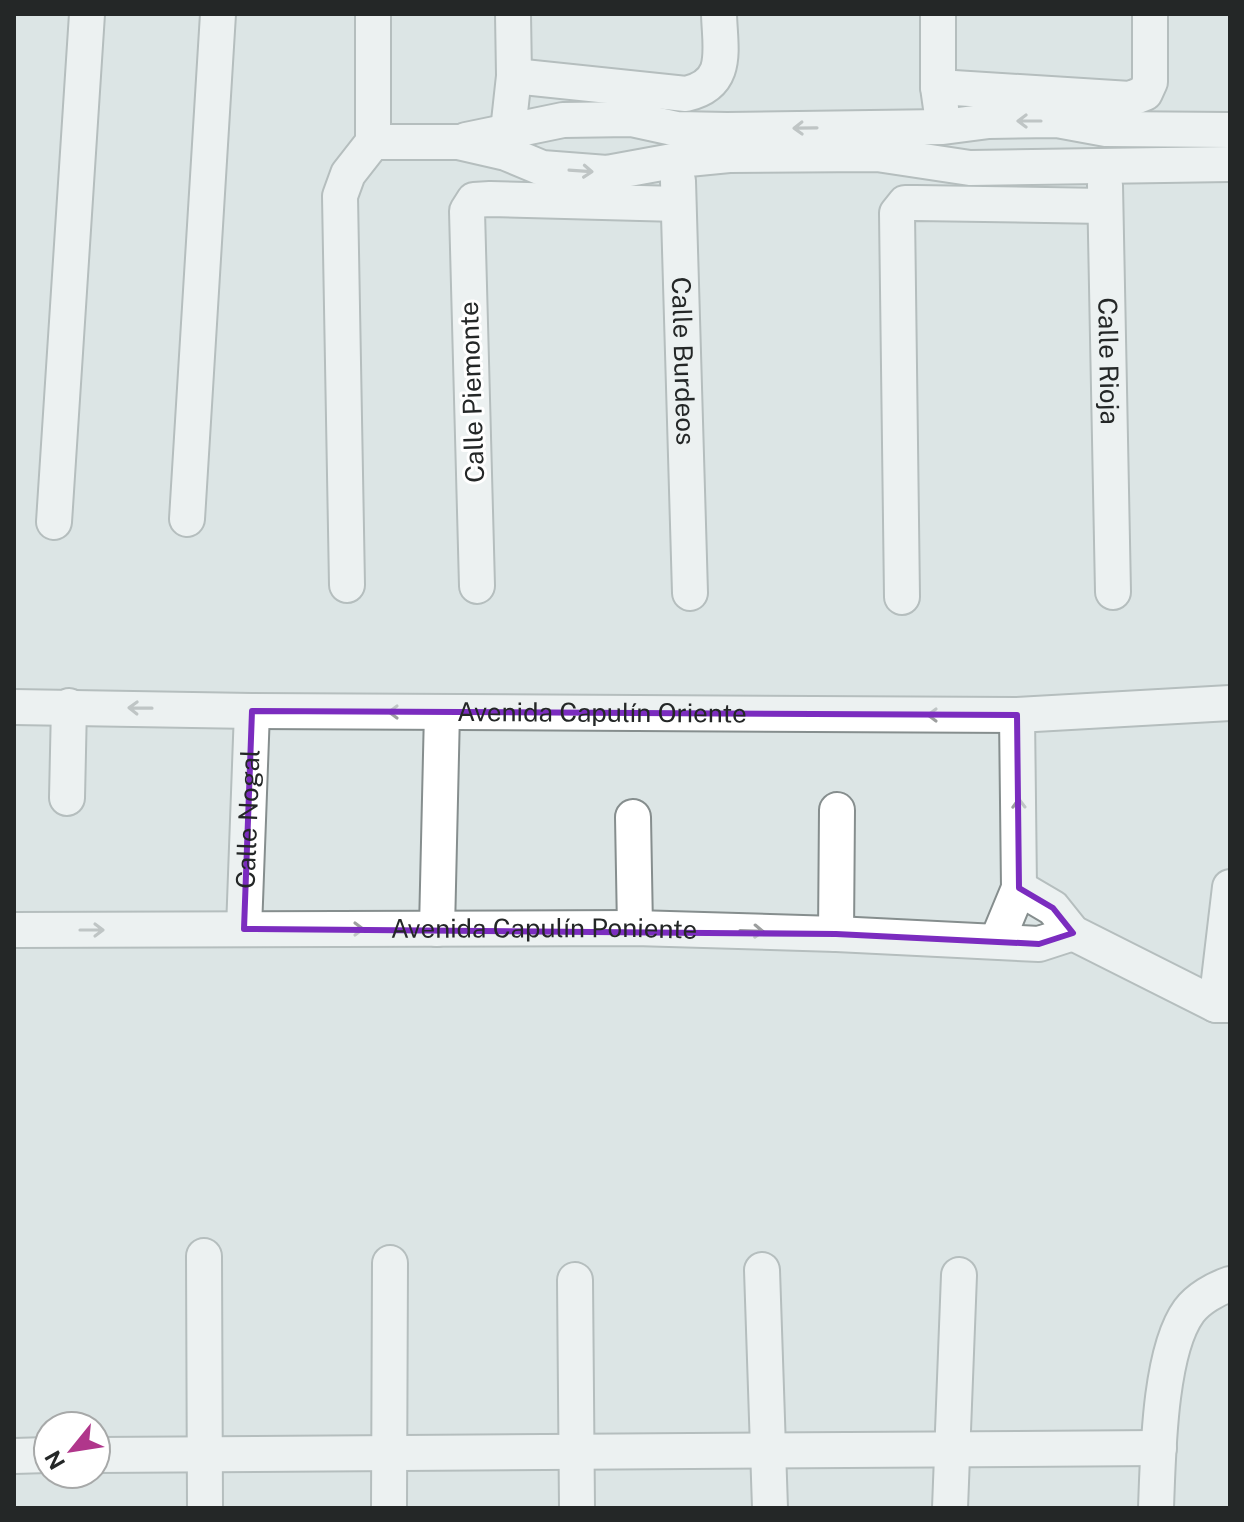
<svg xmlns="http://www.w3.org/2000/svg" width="1244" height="1522" font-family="'Public Sans',sans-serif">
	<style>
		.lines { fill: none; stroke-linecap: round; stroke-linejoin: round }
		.street-casing { stroke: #868e8e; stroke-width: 38 }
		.street { stroke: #fff; stroke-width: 34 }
		.oneway { stroke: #9c9e9e }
		.marked { fill: none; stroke: #7b2cbf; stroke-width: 6; stroke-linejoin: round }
		.labels { text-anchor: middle; stroke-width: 6; stroke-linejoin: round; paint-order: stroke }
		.street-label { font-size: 26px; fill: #242727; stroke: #fff }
	</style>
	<rect width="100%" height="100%" fill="#dce5e5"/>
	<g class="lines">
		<defs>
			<g id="street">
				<path d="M938,14V87L941,108"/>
				<path d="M514,76L686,94C730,84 720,50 719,14"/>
				<path d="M938,87L1130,99L1145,93L1150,82V14"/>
				<path d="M466,140L563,120L631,119L677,129L727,130L943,127L989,121L1057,120L1106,129L1230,130"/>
				<path d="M373,142H458L506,153L542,168L607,173L678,160L729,155L877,154L970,168L1230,164"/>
				<path d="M506,149L514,76L513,14"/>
				<path id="s1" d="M678,181L690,593"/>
				<path id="s2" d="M1105,185L1113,592"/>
				<path d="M187,519L218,14"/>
				<path d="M54,522L87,14"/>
				<path d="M347,585L340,196L348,174L373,142V14"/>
				<path d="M477,586L467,211L474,200L490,199L678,204"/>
				<path d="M902,597L897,213L905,203H916L1105,206"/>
				<path id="s3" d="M14,707L252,711L1017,715L1230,703"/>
				<path d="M67,798L69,706"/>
				<path d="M633,817L635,928"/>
				<path d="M1019,888L1053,908L1073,933L1216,1005H1230"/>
				<path id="s4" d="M244,929L252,711"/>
				<path d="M437,929L442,712"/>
				<path id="s5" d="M14,930L635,928L836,934L1039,944L1073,933"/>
				<path d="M836,934L837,810"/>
				<path d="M997,941L1019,888L1017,715"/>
				<path d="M1216,1005L1230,887"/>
				<path d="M204,1256L205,1508"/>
				<path d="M762,1270L770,1508"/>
				<path d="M575,1280L577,1508"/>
				<path d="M96,1455L1159,1448"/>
				<path d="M14,1456L48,1455"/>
				<path d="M389,1508L390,1263"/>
				<path d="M950,1508L959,1275"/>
				<path d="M1156,1508C1158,1457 1159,1352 1189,1311C1198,1299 1215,1289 1230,1284"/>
			</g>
		</defs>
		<use href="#street" class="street-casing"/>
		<use href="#street" class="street"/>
	</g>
	<defs><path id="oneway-shaft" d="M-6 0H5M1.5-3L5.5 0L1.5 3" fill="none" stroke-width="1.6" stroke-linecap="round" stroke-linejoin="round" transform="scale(2)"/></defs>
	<g class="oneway">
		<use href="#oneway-shaft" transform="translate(1029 121) rotate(180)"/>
		<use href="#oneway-shaft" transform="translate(805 128) rotate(179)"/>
		<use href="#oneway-shaft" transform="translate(581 171) rotate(4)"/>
		<use href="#oneway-shaft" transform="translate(140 708) rotate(-179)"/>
		<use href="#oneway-shaft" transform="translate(400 712) rotate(-180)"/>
		<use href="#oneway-shaft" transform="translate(939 715) rotate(-180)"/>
		<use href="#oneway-shaft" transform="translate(1019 810) rotate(-91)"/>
		<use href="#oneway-shaft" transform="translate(352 929)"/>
		<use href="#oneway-shaft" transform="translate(92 930)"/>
		<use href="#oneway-shaft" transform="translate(752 931) rotate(2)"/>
	</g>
	<path d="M0 0H1244V1522H0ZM252,711L1017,715L1019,888L1053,908L1073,933L1039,944L836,934L244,929Z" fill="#dce5e5" fill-opacity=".55" fill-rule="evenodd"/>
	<path class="marked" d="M252,711L1017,715L1019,888L1053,908L1073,933L1039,944L836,934L244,929Z"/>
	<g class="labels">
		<g class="street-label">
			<text dy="9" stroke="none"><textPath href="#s2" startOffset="176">Calle Rioja</textPath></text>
			<text dy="9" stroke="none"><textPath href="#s1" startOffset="180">Calle Burdeos</textPath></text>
			<text transform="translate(472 392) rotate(-92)" y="9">Calle Piemonte</text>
			<text dy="9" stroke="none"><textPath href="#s3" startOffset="588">Avenida Capulín Oriente</textPath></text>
			<text dy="9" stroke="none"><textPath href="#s4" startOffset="110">Calle Nogal</textPath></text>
			<text dy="9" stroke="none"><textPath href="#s5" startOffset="530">Avenida Capulín Poniente</textPath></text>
		</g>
	</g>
	<rect width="1244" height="1522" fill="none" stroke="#242727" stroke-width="32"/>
	<g transform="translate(72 1450) rotate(240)"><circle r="38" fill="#ffffff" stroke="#a7a9a9" stroke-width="2"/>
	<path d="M0-6L14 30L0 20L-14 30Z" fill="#b0368b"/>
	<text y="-12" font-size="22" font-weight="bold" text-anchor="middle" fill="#242727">N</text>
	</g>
</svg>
